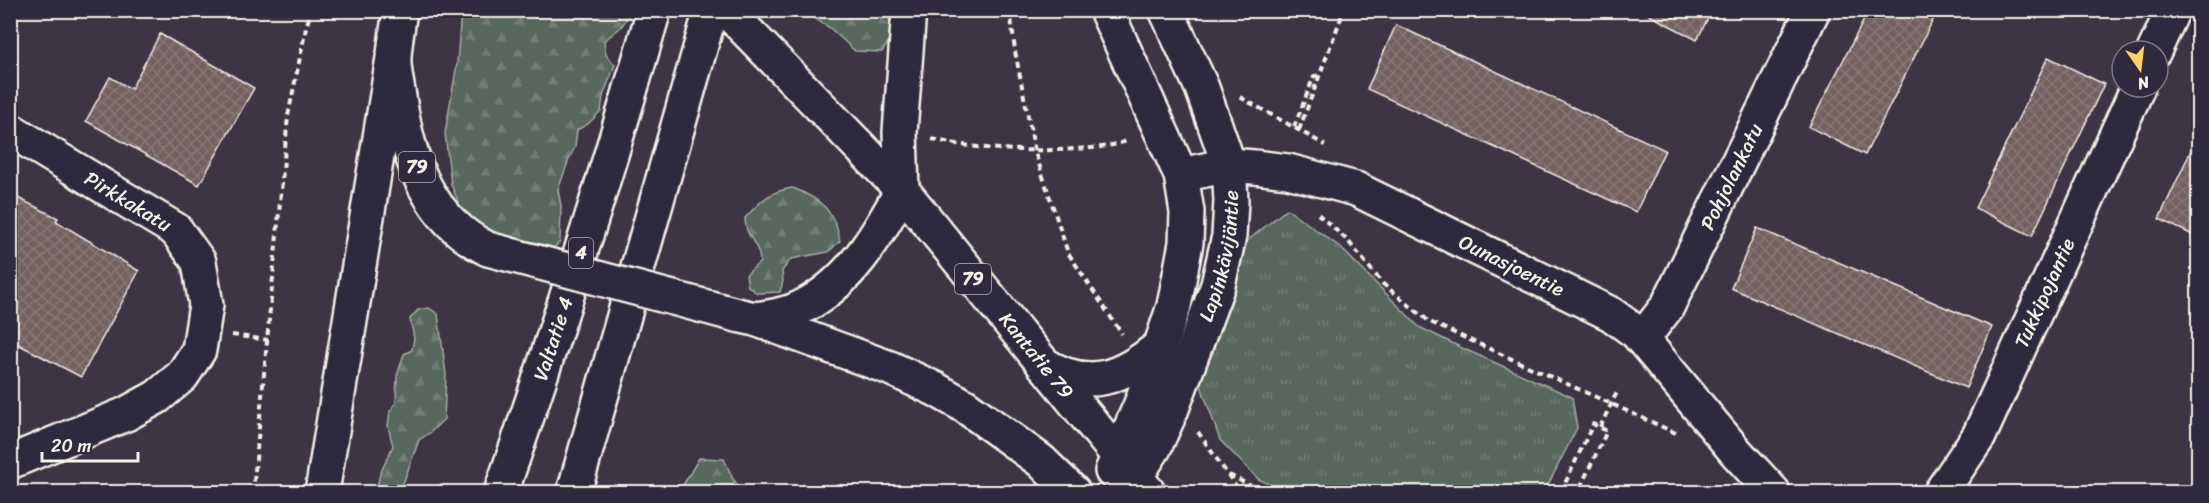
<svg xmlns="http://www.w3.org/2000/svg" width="2209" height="503" font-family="Sriracha,sans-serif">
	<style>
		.forest { fill: url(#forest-firs); stroke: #a6aca3; stroke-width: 1.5 }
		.park { fill: url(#park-tufts); stroke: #a6aca3; stroke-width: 1.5 }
		.building { fill: url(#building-cross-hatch); stroke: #f4f1e8; stroke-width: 1.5 }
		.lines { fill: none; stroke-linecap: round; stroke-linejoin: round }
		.minor-casing { stroke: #f4f1e8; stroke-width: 38 }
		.major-casing { stroke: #f4f1e8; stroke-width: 38 }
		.highway-casing { stroke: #f4f1e8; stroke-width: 38 }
		.path { stroke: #f4f1e8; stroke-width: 4; stroke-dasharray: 6 4.5; stroke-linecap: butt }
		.minor { stroke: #2f2a3d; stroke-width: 33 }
		.major { stroke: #2f2a3d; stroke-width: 33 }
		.highway { stroke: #2f2a3d; stroke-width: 33 }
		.major-bridge-casing { stroke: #f4f1e8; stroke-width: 38; stroke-linecap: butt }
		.major-bridge { stroke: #2f2a3d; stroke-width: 33 }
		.labels { text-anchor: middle; stroke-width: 5; stroke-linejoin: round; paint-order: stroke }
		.shield { fill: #2f2a3d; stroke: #b9b5b5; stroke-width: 1.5 }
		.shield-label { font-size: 18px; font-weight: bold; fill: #f4f1e8 }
		.street-label { font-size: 20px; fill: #f4f1e8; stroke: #2f2a3d }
	</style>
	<defs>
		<pattern id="forest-firs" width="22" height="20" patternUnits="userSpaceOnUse" patternTransform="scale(1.5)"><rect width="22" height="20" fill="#59685e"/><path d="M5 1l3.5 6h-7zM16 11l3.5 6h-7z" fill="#717e75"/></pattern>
		<pattern id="park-tufts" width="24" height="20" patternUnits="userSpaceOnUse" patternTransform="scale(1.5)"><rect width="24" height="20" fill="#59685e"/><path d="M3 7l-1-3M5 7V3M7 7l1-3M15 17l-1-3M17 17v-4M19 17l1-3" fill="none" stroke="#717e75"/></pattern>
		<pattern id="building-cross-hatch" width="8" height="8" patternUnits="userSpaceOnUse" patternTransform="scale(1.5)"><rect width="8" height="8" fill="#746061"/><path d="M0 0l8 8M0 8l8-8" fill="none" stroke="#887778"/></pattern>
	</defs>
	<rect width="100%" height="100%" fill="#3d3544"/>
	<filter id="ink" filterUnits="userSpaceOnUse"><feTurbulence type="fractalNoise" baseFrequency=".0167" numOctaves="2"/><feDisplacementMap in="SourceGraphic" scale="12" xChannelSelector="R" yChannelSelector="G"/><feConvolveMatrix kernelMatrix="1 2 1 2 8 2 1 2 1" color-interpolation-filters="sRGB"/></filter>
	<g filter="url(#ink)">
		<g class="forest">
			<path d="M461,11H632L621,27L604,41L606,55L615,65L603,96L601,111L588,124L577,130L575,147L569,159L558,190L561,206L560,242L550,251L495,238L472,222L460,206L451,184L445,133L457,64Z"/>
			<path d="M809,11H896L891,38L882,52L855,51L830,28L814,18Z"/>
			<path d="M793,188C820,199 835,210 840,241L828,252L791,259L782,271L783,281L780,292L757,293L748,286L746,275L760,262C759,241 745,239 745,218C761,201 769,191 793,188Z"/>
			<path d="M429,308L438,314L446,374L444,419L431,432L419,440L401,489C392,495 385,493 377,487L380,474L393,446L388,426L390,411L396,403L397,376L404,354L412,350L414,338L410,319L418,310Z"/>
			<path d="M699,458L724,459L733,479L743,492H679Z"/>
		</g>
		<path class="park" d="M1287,209L1340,247L1419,327L1462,348L1572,397L1577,428L1549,483L1539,492H1285L1258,479L1220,440L1200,383L1247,241Z"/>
		<g class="building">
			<path d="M1640,10H1712L1697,40Z"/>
			<path d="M1869,10H1938L1865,155L1809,127Z"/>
			<path d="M1396,25L1665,150L1636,212L1367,89Z"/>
			<path d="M160,34L254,88L199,185L86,121L110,77L131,89Z"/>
			<path d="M2048,57L2104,84L2032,236L1975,208Z"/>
			<path d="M2199,133V238L2159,219Z"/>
			<path d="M10,194L58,218L56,221L139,271L81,377L10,340Z"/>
			<path d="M1757,228L1992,327L1966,388L1731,288Z"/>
		</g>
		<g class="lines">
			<defs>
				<g id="minor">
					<path d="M2154,51L2173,10"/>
					<path id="s1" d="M10,130L176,230L199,262L206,305L199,350L182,376L157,397L126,414L10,462"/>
					<path id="s2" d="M1181,175L1229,165L1254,167L1288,171L1356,189L1611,314L1637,333L1736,452L1773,492"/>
					<path id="s3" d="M1642,339L1667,307L1813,10"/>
					<path id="s4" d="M1941,492L1979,436L2138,87"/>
				</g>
				<g id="major">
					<path d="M400,10C398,26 395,41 394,56C393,69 397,84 399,97C408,159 428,220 488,249"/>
					<path id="s5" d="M726,10L902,190L1148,492"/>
					<path d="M1106,10L1181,175L1187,212L1186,243L1174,306L1141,404L1112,471"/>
					<path d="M737,315L755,319L890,368L935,389L965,406L1041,461L1073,492"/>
					<path d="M755,319C770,317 786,315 800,308C849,284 877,237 902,190"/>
					<path d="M1043,364C1088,392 1122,378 1160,346"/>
					<path id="s6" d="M1122,491L1136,476L1154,448L1171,411L1218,285L1229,236L1231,201L1229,165L1202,88L1166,10"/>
				</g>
				<g id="highway">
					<path d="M902,190L900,132L909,10"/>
					<path d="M322,492L393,58"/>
					<path id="s7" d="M501,492C557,333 607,172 654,10"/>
					<path d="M574,492L711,10"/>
				</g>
			</defs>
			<use href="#minor" class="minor-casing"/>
			<use href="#major" class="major-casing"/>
			<use href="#highway" class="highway-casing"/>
			<g class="path">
				<path d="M1010,10L1015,51L1035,152L1068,253L1122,334"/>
				<path d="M1240,97L1325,145"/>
				<path d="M1294,127L1314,76L1321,75"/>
				<path d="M1299,130L1344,10"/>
				<path d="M932,139C979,150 1027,152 1075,149C1094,148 1111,147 1129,140"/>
				<path d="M1318,214L1348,241L1383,284L1430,322L1678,434"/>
				<path d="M232,335L268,340"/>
				<path d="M1600,427L1618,390"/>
				<path d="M1198,432L1240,492"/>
				<path d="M1229,475L1264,492"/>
				<path d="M253,492L288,116L306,28L311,10"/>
				<path d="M1561,492L1593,424L1607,431L1578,492"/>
			</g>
			<use href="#minor" class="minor"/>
			<use href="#major" class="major"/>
			<use href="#highway" class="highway"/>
			<defs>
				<path id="major-bridge" d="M488,249L737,315"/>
			</defs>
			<use href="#major-bridge" class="major-bridge-casing"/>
			<use href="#major-bridge" class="major-bridge"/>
		</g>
	</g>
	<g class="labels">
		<g class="shield">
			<rect x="399" y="152" width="36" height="30" rx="4.5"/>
			<rect x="569" y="238" width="24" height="30" rx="4.5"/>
			<rect x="955" y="264" width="36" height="30" rx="4.5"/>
		</g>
		<g class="shield-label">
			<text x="417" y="173">79</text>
			<text x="581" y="259">4</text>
			<text x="973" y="285">79</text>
		</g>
		<g class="street-label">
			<text dy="7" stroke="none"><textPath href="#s3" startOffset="186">Pohjolankatu</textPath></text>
			<text dy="7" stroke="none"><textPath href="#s1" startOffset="138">Pirkkakatu</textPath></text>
			<text dy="7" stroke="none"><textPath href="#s6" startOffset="258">Lapinkävijäntie</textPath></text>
			<text dy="7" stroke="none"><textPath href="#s2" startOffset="352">Ounasjoentie</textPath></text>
			<text dy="7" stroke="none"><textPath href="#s4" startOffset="225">Tukkipojantie</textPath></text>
			<text dy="7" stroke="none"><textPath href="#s7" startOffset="162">Valtatie 4</textPath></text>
			<text dy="7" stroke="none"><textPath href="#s5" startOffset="465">Kantatie 79</textPath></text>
		</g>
	</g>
	<rect width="2209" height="503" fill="none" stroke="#2f2a3d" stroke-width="36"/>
	<rect x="18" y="18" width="2173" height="467" fill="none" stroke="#f4f1e8" stroke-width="2" filter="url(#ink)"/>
	<g transform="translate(2140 69) rotate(166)"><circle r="28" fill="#2f2a3d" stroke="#7e7a81" stroke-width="1.5"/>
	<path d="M0-4.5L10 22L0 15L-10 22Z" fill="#ffd166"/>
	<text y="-9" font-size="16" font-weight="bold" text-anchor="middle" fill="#f4f1e8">N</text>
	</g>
	<path d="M42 452v9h96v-9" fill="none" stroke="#f4f1e8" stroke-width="3"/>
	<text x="51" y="452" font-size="18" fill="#f4f1e8" stroke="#2f2a3d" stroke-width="4.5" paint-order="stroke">20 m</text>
</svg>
